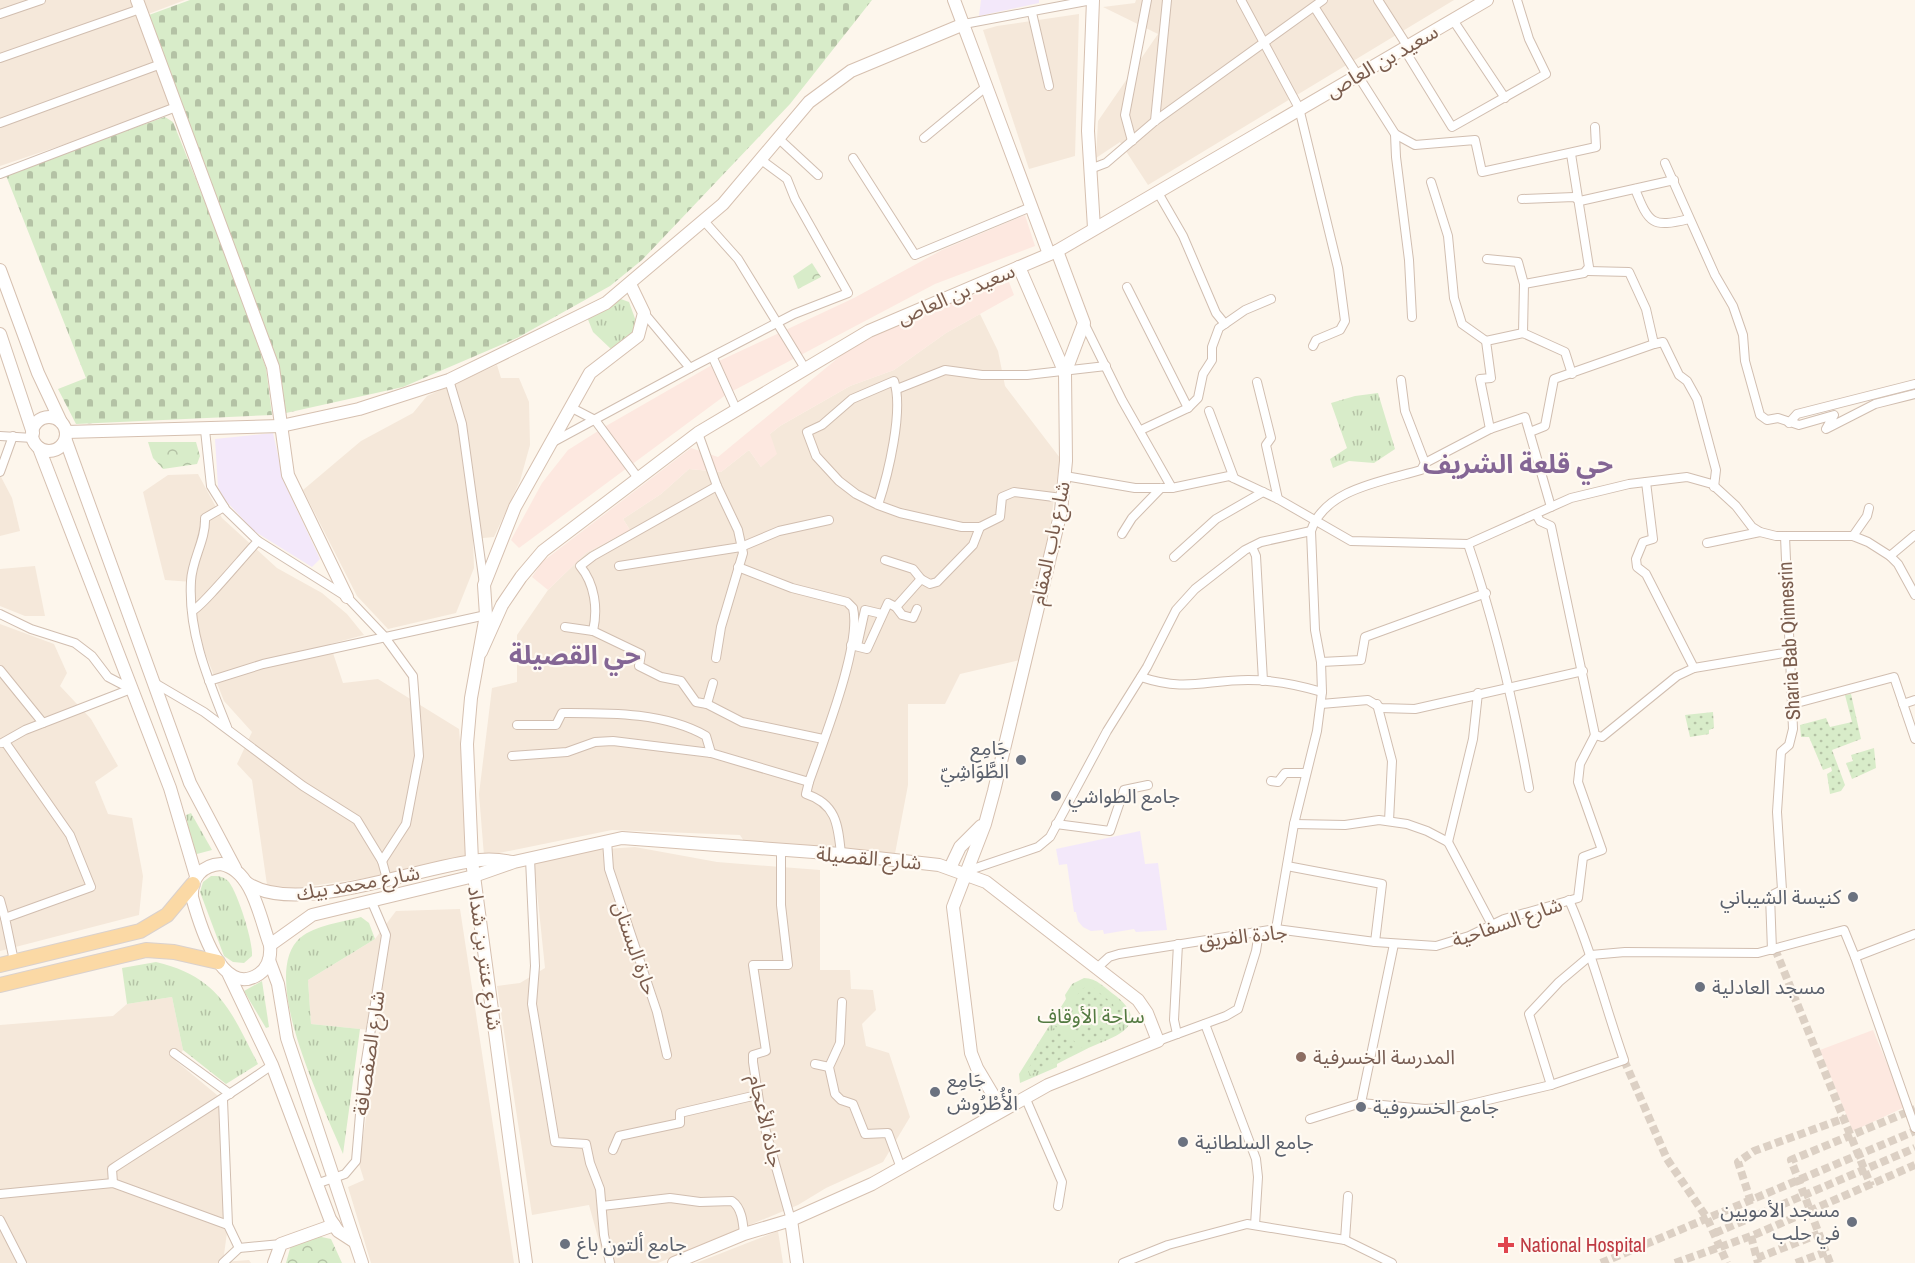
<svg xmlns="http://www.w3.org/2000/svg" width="1915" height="1263" font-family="'Archivo Narrow','Noto Sans Arabic',sans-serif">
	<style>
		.residential { fill: #f5e8da }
		.commercial { fill: #fde8e0 }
		.education { fill: #f3e8fa }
		.grass { fill: url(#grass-tufts) }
		.forest { fill: url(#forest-crowns) }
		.cemetery { fill: url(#cemetery-stones) }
		.garden { fill: url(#garden-dots) }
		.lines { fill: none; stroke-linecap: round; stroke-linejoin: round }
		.street-tunnel { stroke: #dcd0c4; stroke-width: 8; stroke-dasharray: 8 4; stroke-linecap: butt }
		.street-casing { stroke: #d1beb0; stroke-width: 10 }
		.secondary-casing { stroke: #d6c0b0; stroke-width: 14 }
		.primary-casing { stroke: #dad1cd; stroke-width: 16 }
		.street { stroke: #fff; stroke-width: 8 }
		.secondary { stroke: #fff; stroke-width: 12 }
		.primary { stroke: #fbd9a5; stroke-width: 14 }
		.worship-dot { fill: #6b7280; stroke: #fffaf3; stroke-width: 2 }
		.education-dot { fill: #8d6e63; stroke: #fffaf3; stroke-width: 2 }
		.health-dot { fill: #e0444e; stroke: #fffaf3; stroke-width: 2 }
		.labels { text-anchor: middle; stroke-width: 4.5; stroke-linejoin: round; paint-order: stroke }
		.street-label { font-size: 20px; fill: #7a5c4d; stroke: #fffaf3 }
		.worship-label { font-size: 20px; fill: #5b616d; stroke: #fffaf3; text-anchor: start }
		.park-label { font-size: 20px; fill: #537a41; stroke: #fffaf3 }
		.education-label { font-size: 20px; fill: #785e54; stroke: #fffaf3; text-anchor: start }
		.health-label { font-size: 20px; fill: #be3a42; stroke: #fffaf3; text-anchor: start }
		.district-label { font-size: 26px; font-weight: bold; fill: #846695; stroke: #fffaf3 }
	</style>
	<defs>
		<pattern id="grass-tufts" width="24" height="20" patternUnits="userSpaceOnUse" patternTransform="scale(1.5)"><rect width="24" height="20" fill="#d8ecc9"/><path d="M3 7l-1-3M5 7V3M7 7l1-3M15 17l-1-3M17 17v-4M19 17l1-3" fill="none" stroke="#b4c2a5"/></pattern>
		<pattern id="forest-crowns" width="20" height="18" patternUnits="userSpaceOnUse" patternTransform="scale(1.5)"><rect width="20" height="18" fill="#d8ecc9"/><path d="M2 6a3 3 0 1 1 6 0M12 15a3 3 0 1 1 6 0" fill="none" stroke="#b4c2a5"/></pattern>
		<pattern id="cemetery-stones" width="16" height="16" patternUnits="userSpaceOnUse" patternTransform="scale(1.5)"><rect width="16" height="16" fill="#d8ecc9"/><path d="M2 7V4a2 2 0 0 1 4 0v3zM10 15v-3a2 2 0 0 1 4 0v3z" fill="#b4c2a5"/></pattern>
		<pattern id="garden-dots" width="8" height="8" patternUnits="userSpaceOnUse" patternTransform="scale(1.5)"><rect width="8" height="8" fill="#d8ecc9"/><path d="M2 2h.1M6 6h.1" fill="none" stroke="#b4c2a5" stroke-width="1.8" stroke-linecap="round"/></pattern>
	</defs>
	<rect width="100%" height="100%" fill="#fdf6ec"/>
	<g class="residential">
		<path d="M0,0H185L143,16L176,107L0,166Z"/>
		<path d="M1136,0H1454L1148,185L1120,142L1096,158L1098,121L1158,34L1103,7L1135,3Z"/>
		<path d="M1079,14L1075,156L1029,169L983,30L997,26Z"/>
		<path d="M980,314L998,351L1005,386L1060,458L1050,527L1020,660L960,674L945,704H908V785L894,859L751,852L740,835L612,830L484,856L479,794L492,688L517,682V635L548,590L586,553L630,530L623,519L661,494L689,469L721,472L749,450L761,467L770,434L780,426L850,386L894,370L946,333Z"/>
		<path d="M497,365L501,378H519L529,402L530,445L520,481L494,537L473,539L474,568L456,613L388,629L357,596L303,490L361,441L413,413L427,396Z"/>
		<path d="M198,474L222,518L277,568L322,593L347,614L364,635L330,644L343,683L378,679L459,729L469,855L388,875L268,892L252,780L237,764L252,732L224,701L198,635L192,582L165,580L143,492L168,475Z"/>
		<path d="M0,475L12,498L20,531L0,536Z"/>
		<path d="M35,566L45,616H25L0,606V569Z"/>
		<path d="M0,624L54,644L67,673L60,686L91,719L118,766L95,782L108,814L132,818L143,876L139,915L0,951Z"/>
		<path d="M635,847L717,862L820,870V970H850L851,989L873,990L876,1010L862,1024L866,1046L889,1053L910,1117L883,1162L826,1188L798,1205L658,1263H605L589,1205L532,1215L497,986L520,983L545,968L534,863L591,850Z"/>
		<path d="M460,909L514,1263H371L348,1187L364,1180L359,1164L379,1031L311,1024L308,980L375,939L396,911Z"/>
		<path d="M172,997L183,1050L176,1061L223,1100L228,1225L223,1262L249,1260L251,1263H0V1025L113,1016L127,1004Z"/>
		<path d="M778,1231L783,1263H696Z"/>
	</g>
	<g class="commercial">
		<path d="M1025,215L1035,246L935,284L727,394L519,548L511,540L542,483L568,450L606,426L719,361L854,298L942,250Z"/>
		<path d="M1009,282L1014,295L946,333L894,370L850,386L780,426L770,434L777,454L761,467L749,450L721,472L689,469L661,494L623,519L630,530L586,553L548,590L532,577L542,562L691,448L718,457L867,334Z"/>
		<path d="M1873,1030L1905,1107L1853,1131L1820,1050Z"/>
	</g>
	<g class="education">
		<path d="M981,0H1039V3L979,16Z"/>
		<path d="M273,433L284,482L320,559L312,567L254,531L225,500L218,487L215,439Z"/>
		<path d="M1140,831L1145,864L1158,863L1167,930L1136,932L1134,929L1104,934L1103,930L1091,931L1083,927L1078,921L1076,912H1074L1067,864L1059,865L1056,849Z"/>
	</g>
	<g class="grass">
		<path d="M618,298L629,302L637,324L634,335L611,349L593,332L587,317Z"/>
		<path d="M1378,393L1395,449L1374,463L1349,461L1333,468L1330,459L1347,448L1331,403L1355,396Z"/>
		<path d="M191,813L212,850L193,855L186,815Z"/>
		<path d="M211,876C219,876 223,876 229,882C238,894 253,941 252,956L244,963L233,962L224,956L200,892L203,882Z"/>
		<path d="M361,917L369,923L375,939L308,980L311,1024L360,1029L343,1154C325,1109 257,976 300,938C315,925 343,922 361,917Z"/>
		<path d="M156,962C220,977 231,1012 258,1064L226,1084L183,1050L172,997L127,1004L122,968Z"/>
		<path d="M1084,978C1097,978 1106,989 1116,996C1148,1022 1122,1034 1100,1043C1085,1049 1071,1057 1057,1064V1067L1020,1083L1019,1074L1066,999L1065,995L1072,984Z"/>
		<path d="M262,981L269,1027L266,1028L244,991Z"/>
	</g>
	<g class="forest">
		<path d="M812,263L821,277L798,289L793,276Z"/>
		<path d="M148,442H196L200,456L197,464L163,469L153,458Z"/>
		<path d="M312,1235L331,1239L342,1263H286L291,1245Z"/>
	</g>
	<g class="cemetery">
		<path d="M190,0H872L790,104L642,260L610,286L517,338L403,387L286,413L280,380L149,15Z"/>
		<path d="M165,117L173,122L225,252L266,368L272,415L76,424L58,389L86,378L5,173Z"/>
	</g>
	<g class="garden">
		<path d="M1851,694L1861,739L1832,750L1845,785L1841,791L1830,794L1827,774L1832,771L1831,767L1823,770L1809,737H1801L1800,725L1826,718L1830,727L1852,722L1845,695Z"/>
		<path d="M1713,712L1714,728L1709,730V734L1690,737L1685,715Z"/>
		<path d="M1874,748L1876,768L1852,779L1846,763L1853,761L1851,755Z"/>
		<path d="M1090,985L1113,1004L1114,1010L1122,1009C1129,1032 1104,1037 1088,1046L1058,1020L1082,989Z"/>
		<path d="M1055,1026L1082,1048L1030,1075L1028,1069Z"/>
	</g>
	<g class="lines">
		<g class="street-tunnel">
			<path d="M1775,949L1871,1186"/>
			<path d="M1624,1060L1667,1159L1707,1218L1727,1263"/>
			<path d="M1751,1202L1738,1162L1754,1151L1845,1118"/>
			<path d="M1715,1233L1915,1148"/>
			<path d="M1751,1236L1758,1263"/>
			<path d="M1757,1258L1819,1234"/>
			<path d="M1601,1263L1915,1131"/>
			<path d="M1675,1263L1754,1235L1915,1165"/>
			<path d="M1796,1263L1826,1252"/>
			<path d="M1830,1263L1791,1160L1915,1109"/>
		</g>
		<defs>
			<g id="street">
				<path d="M1241,0L1299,108L1338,268L1345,321L1340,330L1316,340L1313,346"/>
				<path d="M1378,0L1408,47"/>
				<path d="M1315,8L1395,134L1415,145L1475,140L1482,172L1596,147L1595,127"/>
				<path d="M1032,13L1049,86"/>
				<path d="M0,14L41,0"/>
				<path d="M1453,20L1505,98"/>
				<path d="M964,24L1092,0"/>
				<path d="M1404,49L1452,127L1546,74L1529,39L1517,0"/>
				<path d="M0,58L140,9"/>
				<path d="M1155,121L1167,0"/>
				<path d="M0,123L161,64"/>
				<path d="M1395,134L1396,157L1409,260L1412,317"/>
				<path d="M778,138L818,175"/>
				<path d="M924,138L987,86"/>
				<path d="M1132,141L1125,115L1147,0"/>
				<path d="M853,158L915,255L1031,207"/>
				<path d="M1665,163L1715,275L1733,306L1743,335L1745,361L1760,415L1767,420L1778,418L1799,425L1834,415L1826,429L1875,404L1915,394"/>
				<path d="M1090,169L1106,163L1155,121L1323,0"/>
				<path d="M0,174L176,107"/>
				<path d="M1431,182L1448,236L1454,298L1462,324L1486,341"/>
				<path d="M1635,189C1649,224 1652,228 1689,219"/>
				<path d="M1157,191L1183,236L1216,313L1225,324"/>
				<path d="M1522,199L1574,197L1580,201L1674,180"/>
				<path d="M704,221L738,259L806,370"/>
				<path d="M1487,259L1518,262L1524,284L1523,333L1486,341L1491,378L1480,379L1490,429"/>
				<path d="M1588,271L1629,272L1646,309L1654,344L1663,342L1679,375L1687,381L1697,399L1716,470L1714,487"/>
				<path d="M1524,284L1584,273L1589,267L1571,154"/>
				<path d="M1127,287L1188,408"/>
				<path d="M644,313L690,368L794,314L848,293L795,199L787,179L760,159"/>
				<path d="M1084,323L1122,400L1172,488L1229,476L1278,499L1351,541L1468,544L1571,498L1629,484L1687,477L1712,484L1736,506L1752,527L1760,532L1776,536H1853L1868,542L1890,556L1898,564L1915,595"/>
				<path d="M1523,333L1565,352L1572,374"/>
				<path d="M713,358L737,411"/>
				<path d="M449,380L462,424L484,584"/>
				<path d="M1401,380L1405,411L1425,463"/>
				<path d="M1257,382L1271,438L1266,445L1278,499"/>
				<path d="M897,389L945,370L982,375H1027L1106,366"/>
				<path d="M572,408L595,420L638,478"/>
				<path d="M1209,411L1234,478"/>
				<path d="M1789,423L1797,414L1915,384"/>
				<path d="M205,430L211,486L226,510L258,541L347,597L384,636L413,676L419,756L406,824L382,861"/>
				<path d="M1141,430L1188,408L1198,398L1203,374L1212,360V347L1219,328L1245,310L1271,299"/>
				<path d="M1530,432L1545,426L1554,379L1654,344"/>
				<path d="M698,433L717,486L738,530L743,553L721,627L716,658"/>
				<path d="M0,436L33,438"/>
				<path d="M553,442L690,368"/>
				<path d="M0,472L13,436"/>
				<path d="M1065,476L1135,488H1172"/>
				<path d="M1646,482L1653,539L1643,542L1636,559L1637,567L1646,574L1694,668"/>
				<path d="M878,505C888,475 904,410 894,381L852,399L822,425L807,432L816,456L839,481L856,494L878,505L900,513L962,527H980L1000,517L1002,497L1014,492L1062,498"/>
				<path d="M224,507L205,518C206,540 192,559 191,581C188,633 208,679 227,727"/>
				<path d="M1536,514L1540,521L1551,526L1595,735L1602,737L1677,676L1694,668L1790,652"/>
				<path d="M1122,534L1132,518L1161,488"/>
				<path d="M1853,536L1867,516L1869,508"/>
				<path d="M1707,543L1760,532"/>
				<path d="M1468,544C1496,626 1514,704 1529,788"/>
				<path d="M1252,547L1256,556L1263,681"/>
				<path d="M1890,556L1915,535"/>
				<path d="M1174,557L1216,519L1263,492"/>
				<path d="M885,560L913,569L921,579"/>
				<path d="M619,566L741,547L779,531L829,520"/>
				<path d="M896,607L902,615L913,618L917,609"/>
				<path d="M192,611C202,607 246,553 258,541"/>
				<path d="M0,614L31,629L75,643L92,656L108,677L131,689"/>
				<path d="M565,627L593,631L641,654L639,666L661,677L681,681L696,702L707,704L742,722L823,739"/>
				<path d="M593,631C598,609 595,584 580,566L593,556L717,486"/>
				<path d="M851,645L867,649L888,603L896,607L921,579L930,584L937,582L973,545L980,527"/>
				<path d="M857,646L865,610L882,614"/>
				<path d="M1321,662L1361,660L1365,637L1486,593"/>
				<path d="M0,670L43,723"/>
				<path d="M1141,677C1186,692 1205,680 1248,680C1273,680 1299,685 1322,692"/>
				<path d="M209,681L263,664L486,615"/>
				<path d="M153,682L204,712L303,786L357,820L382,861L387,879"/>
				<path d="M707,704L713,683"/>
				<path d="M1321,704L1368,700L1381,708L1415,709L1583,671"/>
				<path d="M1377,704L1392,761L1389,821"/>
				<path d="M1793,704L1894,677L1915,739"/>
				<path d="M1903,704L1915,700"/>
				<path d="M517,725H556L562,713C609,713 664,712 706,736L711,753"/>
				<path d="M5,742L70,835L91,887L5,918L14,961"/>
				<path d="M2,743L25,730L131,689"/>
				<path d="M512,756L567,752L595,742L613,741L711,753L809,782C822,744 862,645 853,608L847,602L792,588L738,567"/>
				<path d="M1271,781L1278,782L1285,773H1305"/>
				<path d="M809,782L806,794C837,804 838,826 841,854"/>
				<path d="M1056,824L1110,831L1124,790L1148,785"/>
				<path d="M1294,824L1345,825L1379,820L1407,824L1427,831L1448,842L1492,925"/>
				<path d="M607,841L609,869L657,1012L667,1055"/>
				<path d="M1448,842L1473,739L1478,693"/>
				<path d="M781,850V905L788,965H753L766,1051L753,1055V1062L761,1114L791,1220"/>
				<path d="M530,859L535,966L532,1004L555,1142L586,1144L590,1163L600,1189L604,1235L610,1263"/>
				<path d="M1287,866L1382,884L1375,942"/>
				<path d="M964,872L1038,847L1050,837L1107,731L1147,667L1176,610L1195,589L1245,550L1261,542L1311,531"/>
				<path d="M0,900L5,918"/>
				<path d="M1276,929L1294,824L1317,731L1322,692L1321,662L1315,630L1311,531C1324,489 1384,481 1421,470L1425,463L1490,429L1525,417L1551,507"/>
				<path d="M1772,950L1770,896L1782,890L1777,812L1781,752L1789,745L1793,729L1785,536"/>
				<path d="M1855,957L1915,1128"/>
				<path d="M1097,968L1109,957L1119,954L1276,929L1375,942L1436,946L1469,936L1504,919L1578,898L1583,857L1602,850L1578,782L1580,764L1595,735"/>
				<path d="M842,1002L840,1043L829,1067L835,1094L841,1100L853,1104L865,1134L888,1133L901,1168"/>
				<path d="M1205,1024L1256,1159L1258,1177L1255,1225"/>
				<path d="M1177,1034L1174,1020L1178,944"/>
				<path d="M1158,1041L1226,1016L1238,1009L1256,951L1259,932"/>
				<path d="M174,1053L230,1094"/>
				<path d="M815,1064L829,1067"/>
				<path d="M1551,1085L1529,1014L1559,982L1591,955L1625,952L1758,953L1844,930L1855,957L1915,934"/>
				<path d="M1025,1097L1062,1182L1058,1206"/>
				<path d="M223,1100L228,1225"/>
				<path d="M1361,1103L1394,944"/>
				<path d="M1310,1119L1361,1103L1425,1109L1459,1107L1551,1085L1624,1060C1605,1006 1592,952 1569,900"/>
				<path d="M613,1150L619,1136L680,1123V1113L757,1095"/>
				<path d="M113,1183L112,1169C165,1134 220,1102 272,1065"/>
				<path d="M316,1184L345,1174L356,1161L363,1079L386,935L371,900"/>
				<path d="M0,1194L113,1183L228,1225L239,1248L281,1244"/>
				<path d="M602,1206L670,1198L700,1202L732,1201C742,1208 743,1223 744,1234"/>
				<path d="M0,1220L22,1263"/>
				<path d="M1345,1240L1348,1196"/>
				<path d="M223,1263L239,1248"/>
				<path d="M1123,1263L1168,1245L1247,1224L1345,1240L1392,1263"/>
			</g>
			<g id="secondary">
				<path d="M137,0L273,367L288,475L347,597"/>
				<path d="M954,0L1049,254"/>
				<path d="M1093,0L1088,131L1094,228"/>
				<path d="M1057,251L1084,323L1065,373"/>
				<path d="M0,270L38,373L61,422"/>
				<path d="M0,334L33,433"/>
				<circle cx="49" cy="434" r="17"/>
				<path d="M66,432L281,426L359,409L449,380L606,303L723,204L809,102L851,71L964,24"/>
				<path d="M66,441L190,783L235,868"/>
				<path d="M39,448L170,788L196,876"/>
				<path d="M481,652L502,605L521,577L543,551L698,433L869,331L1057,251L1487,0"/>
				<path d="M221,864C253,870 260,919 270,945C271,956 269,967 259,974C221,1000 199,922 192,897C191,878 202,865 221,864Z"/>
				<path d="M950,868L960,847L981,826"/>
				<path d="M247,883C297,917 419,866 480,860C490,859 502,860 512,862"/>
				<path d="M270,945L312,915L474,876L514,862L622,838L841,854L939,865L986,882L1138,1000L1147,1013L1158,1041L1048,1085L872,1184L791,1220L744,1234L674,1263"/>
				<path d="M269,960L278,984L287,1038L362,1263"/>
				<path d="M229,975L272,1065L330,1219L338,1231L355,1242"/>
				<path d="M1002,1110L977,1068L971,1053L953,907L985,824L994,791L1061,511L1066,461L1065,373L1019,267"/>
				<path d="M791,1220L797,1263"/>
				<path d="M274,1263L281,1244L334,1225"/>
				<path d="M526,1263L472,861L467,744L471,698L486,615L484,585L515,507L590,373L638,336L644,313L630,284"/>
			</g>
			<g id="primary">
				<path d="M0,965L140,931L167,915L193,884"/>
				<path d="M0,985L146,950L174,952L218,962"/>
			</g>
		</defs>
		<use href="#street" class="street-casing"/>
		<use href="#secondary" class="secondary-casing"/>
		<use href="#primary" class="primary-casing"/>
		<use href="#street" class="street"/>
		<use href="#secondary" class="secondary"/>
		<use href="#primary" class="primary"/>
	</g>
	<g class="worship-dot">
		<circle cx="1021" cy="760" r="6"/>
		<circle cx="1056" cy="796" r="6"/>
		<circle cx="1853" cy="897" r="6"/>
		<circle cx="1700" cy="987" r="6"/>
		<circle cx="935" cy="1092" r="6"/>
		<circle cx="1361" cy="1107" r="6"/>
		<circle cx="1183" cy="1142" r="6"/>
		<circle cx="1852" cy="1222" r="6"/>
		<circle cx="565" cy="1244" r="6"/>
	</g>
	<circle class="education-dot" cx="1301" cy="1057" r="6"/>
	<path class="health-dot" d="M1503 1236h6v6h6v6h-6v6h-6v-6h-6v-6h6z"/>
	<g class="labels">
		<g class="street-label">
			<text transform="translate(1382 61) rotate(-30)" y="7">سعيد بن العاص</text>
			<text transform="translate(956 294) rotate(-23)" y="7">سعيد بن العاص</text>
			<text transform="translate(1050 543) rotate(-78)" y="7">شارع باب المقام</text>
			<text transform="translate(1789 641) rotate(-93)" y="7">Sharia Bab Qinnesrin</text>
			<text transform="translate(869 858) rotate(5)" y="7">شارع القصيلة</text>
			<text transform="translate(358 883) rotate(-10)" y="7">شارع محمد بيك</text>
			<text transform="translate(1507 922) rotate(-19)" y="7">شارع السفاحية</text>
			<text transform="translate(1243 936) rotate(-6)" y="7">جادة الفريق</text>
			<text transform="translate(635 948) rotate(71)" y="7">حارة البستان</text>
			<text transform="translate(485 958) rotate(82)" y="7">شارع عنتر بن شداد</text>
			<text transform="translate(369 1053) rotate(-82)" y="7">شارع الصفصافة</text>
			<text transform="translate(766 1121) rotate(77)" y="7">جادة الأعجام</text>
		</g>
		<g class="worship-label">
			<text x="1009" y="755" text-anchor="end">جَامِع<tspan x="1009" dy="23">الطَّوَاشِيّ</tspan></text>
			<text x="1068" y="803">جامع الطواشي</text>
			<text x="1841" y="904" text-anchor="end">كنيسة الشيباني</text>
			<text x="1712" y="994">مسجد العادلية</text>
			<text x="947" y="1087">جَامِع<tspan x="947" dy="23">الْأُطْرُوش</tspan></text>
			<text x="1373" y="1114">جامع الخسروفية</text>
			<text x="1195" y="1149">جامع السلطانية</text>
			<text x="1840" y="1217" text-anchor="end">مسجد الأمويين<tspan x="1840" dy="23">في حلب</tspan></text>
			<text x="577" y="1251">جامع ألتون باغ</text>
		</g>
		<g class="park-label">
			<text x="1091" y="1023">ساحة الأوقاف</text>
		</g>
		<g class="education-label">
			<text x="1313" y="1064">المدرسة الخسرفية</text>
		</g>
		<g class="health-label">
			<text x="1520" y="1252">National Hospital</text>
		</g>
		<g class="district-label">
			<text x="1518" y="473">حي قلعة الشريف</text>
			<text x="575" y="664">حي القصيلة</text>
		</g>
	</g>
</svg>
